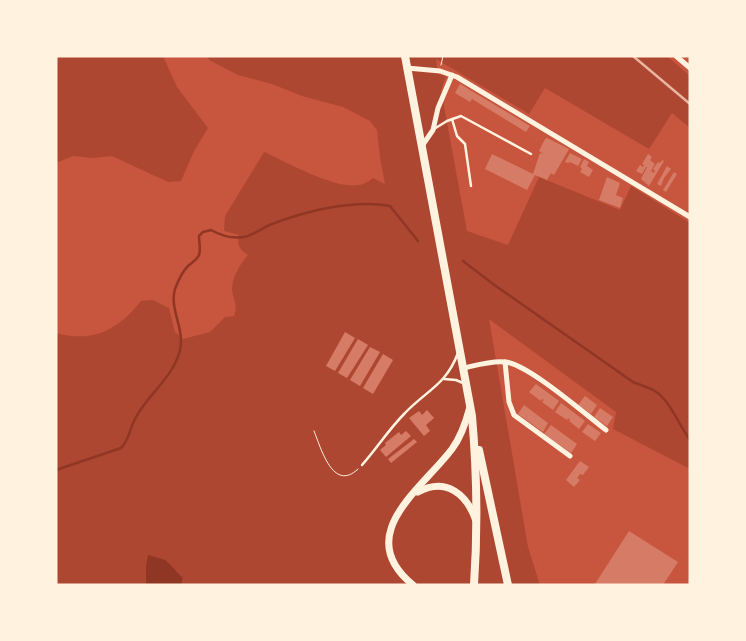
<svg xmlns="http://www.w3.org/2000/svg" width="746" height="641" font-family="Quicksand,sans-serif">
	<style>
		.green { fill: #ae4732 }
		.water { fill: #8f3625 }
		.lines { fill: none; stroke-linecap: round; stroke-linejoin: round }
		.stream { stroke: #8f3625; stroke-width: 2.5 }
		.building { fill: #d67c66 }
		.path { stroke: #fff3e0; stroke-width: 1 }
		.service { stroke: #fff3e0; stroke-width: 2.5 }
		.minor { stroke: #fff3e0; stroke-width: 5 }
		.secondary { stroke: #fff3e0; stroke-width: 7 }
		.primary { stroke: #fff3e0; stroke-width: 8 }
		.rail { stroke: #e9b49f; stroke-width: 2.5 }
	</style>
	<rect width="100%" height="100%" fill="#c8553d"/>
	<g class="green">
		<path d="M56,56H163L177,87L208,128L194,151L181,181L168,182L112,156L93,158L73,156L56,163Z"/>
		<path d="M206,56H667L690,76V128L672,113L649,149L545,88L529,114L436,59L438,74L446,76L441,90L467,231L508,245L539,177L620,210L631,186L690,223V469L613,429L616,412L489,319L528,547L540,585H181L183,578L174,571L171,565H146V585H56V333C93,343 118,330 141,301L153,300L169,308L175,332L183,339L210,332L225,317L234,316C239,303 232,300 232,288C233,276 240,264 248,255C239,249 237,245 239,235L224,231L225,216L264,152C287,162 340,193 363,184C366,183 370,180 373,178L385,184L380,158L377,130L370,121L343,107L302,96L272,84L238,75L211,61Z"/>
	</g>
	<path class="water" d="M148,555C154,557 160,558 165,560C171,564 177,573 183,578L181,585H146V565Z"/>
	<g class="lines">
		<g class="stream">
			<path d="M463,261L493,284L633,382C640,385 648,387 655,391C669,399 680,427 690,440"/>
			<path d="M56,470L121,448C129,440 129,431 134,421C146,395 173,379 180,350C185,329 169,309 175,289C178,281 182,272 188,266C192,262 197,260 199,255C201,250 199,242 199,236L203,232L211,230C222,236 235,240 248,236C256,233 264,227 272,224C306,211 354,199 390,206L418,241"/>
		</g>
	</g>
	<g class="building">
		<path d="M460,84L530,126L526,132L472,99L470,102L455,93Z"/>
		<path d="M547,138L569,149L554,175L551,173L547,180L535,175L527,190L485,169L492,154L533,174L540,153L544,154L539,151L545,139Z"/>
		<path d="M570,153L582,159L578,166L570,162L568,163L565,162Z"/>
		<path d="M648,154L652,157L650,160L655,164L651,171L654,173L655,171L653,169L658,162L660,163L662,160L664,161L649,186L641,179L647,167H646L642,174L636,171L640,165L643,167L644,165L642,164Z"/>
		<path d="M584,159L589,162L587,166L593,170L589,177L580,172L582,169L580,167Z"/>
		<path d="M667,166L671,169L664,178L661,186L657,184Z"/>
		<path d="M674,172L677,174L666,192L663,190Z"/>
		<path d="M607,177L620,183L616,195L623,198L620,208L599,200Z"/>
		<path d="M345,332L355,338L335,371L326,366Z"/>
		<path d="M358,339L368,345L347,378L338,373Z"/>
		<path d="M370,347L380,352L360,386L350,380Z"/>
		<path d="M383,354L393,360L373,394L363,388Z"/>
		<path d="M536,384L559,401L553,410L542,402L544,400L542,399L541,401L529,392Z"/>
		<path d="M585,396L597,405L591,414L578,405Z"/>
		<path d="M561,403L585,421L579,429L569,421L570,420L568,418L567,420L555,412Z"/>
		<path d="M524,405L548,423L543,432L518,414Z"/>
		<path d="M600,408L613,417L607,426L594,417Z"/>
		<path d="M427,410L434,418L426,425L430,431L424,436L409,418L419,411L422,415Z"/>
		<path d="M588,424L601,433L595,441L582,432Z"/>
		<path d="M551,425L577,444L571,453L544,434Z"/>
		<path d="M406,431L411,436L386,457L380,450L386,445L385,443L399,432L401,435Z"/>
		<path d="M414,439L417,442L391,463L388,459Z"/>
		<path d="M580,461L589,467L583,475L580,474L577,478L580,480L574,487L566,480Z"/>
		<path d="M629,531L678,562L663,585L595,584Z"/>
	</g>
	<g class="lines">
		<g class="path">
			<path d="M441,65L443,56"/>
			<path d="M314,431C321,448 333,493 358,469"/>
		</g>
		<g class="service">
			<path d="M452,119L457,136L465,144L471,186"/>
			<path d="M434,129L447,121L461,116L531,154"/>
			<path d="M444,379L456,380L463,383"/>
			<path d="M362,465C377,448 389,429 405,413C427,390 446,385 458,353"/>
		</g>
		<g class="minor">
			<path d="M676,56L690,68"/>
			<path d="M407,68L440,71L457,77L690,217"/>
			<path d="M422,146L433,130L438,108L452,75"/>
			<path d="M505,362L509,402L514,415L570,456"/>
			<path d="M464,368C477,365 493,360 506,362C529,365 585,414 606,430"/>
		</g>
		<g class="secondary">
			<path d="M418,492C446,477 467,494 476,521"/>
			<path d="M413,585C352,535 421,490 452,449C461,437 466,422 470,407"/>
		</g>
		<g class="primary">
			<path d="M405,56L472,416C477,473 478,527 474,585"/>
			<path d="M479,450L508,585"/>
		</g>
		<path class="rail" d="M633,56L690,104"/>
	</g>
	<rect width="746" height="641" fill="none" stroke="#fff3e0" stroke-width="115"/>
</svg>
